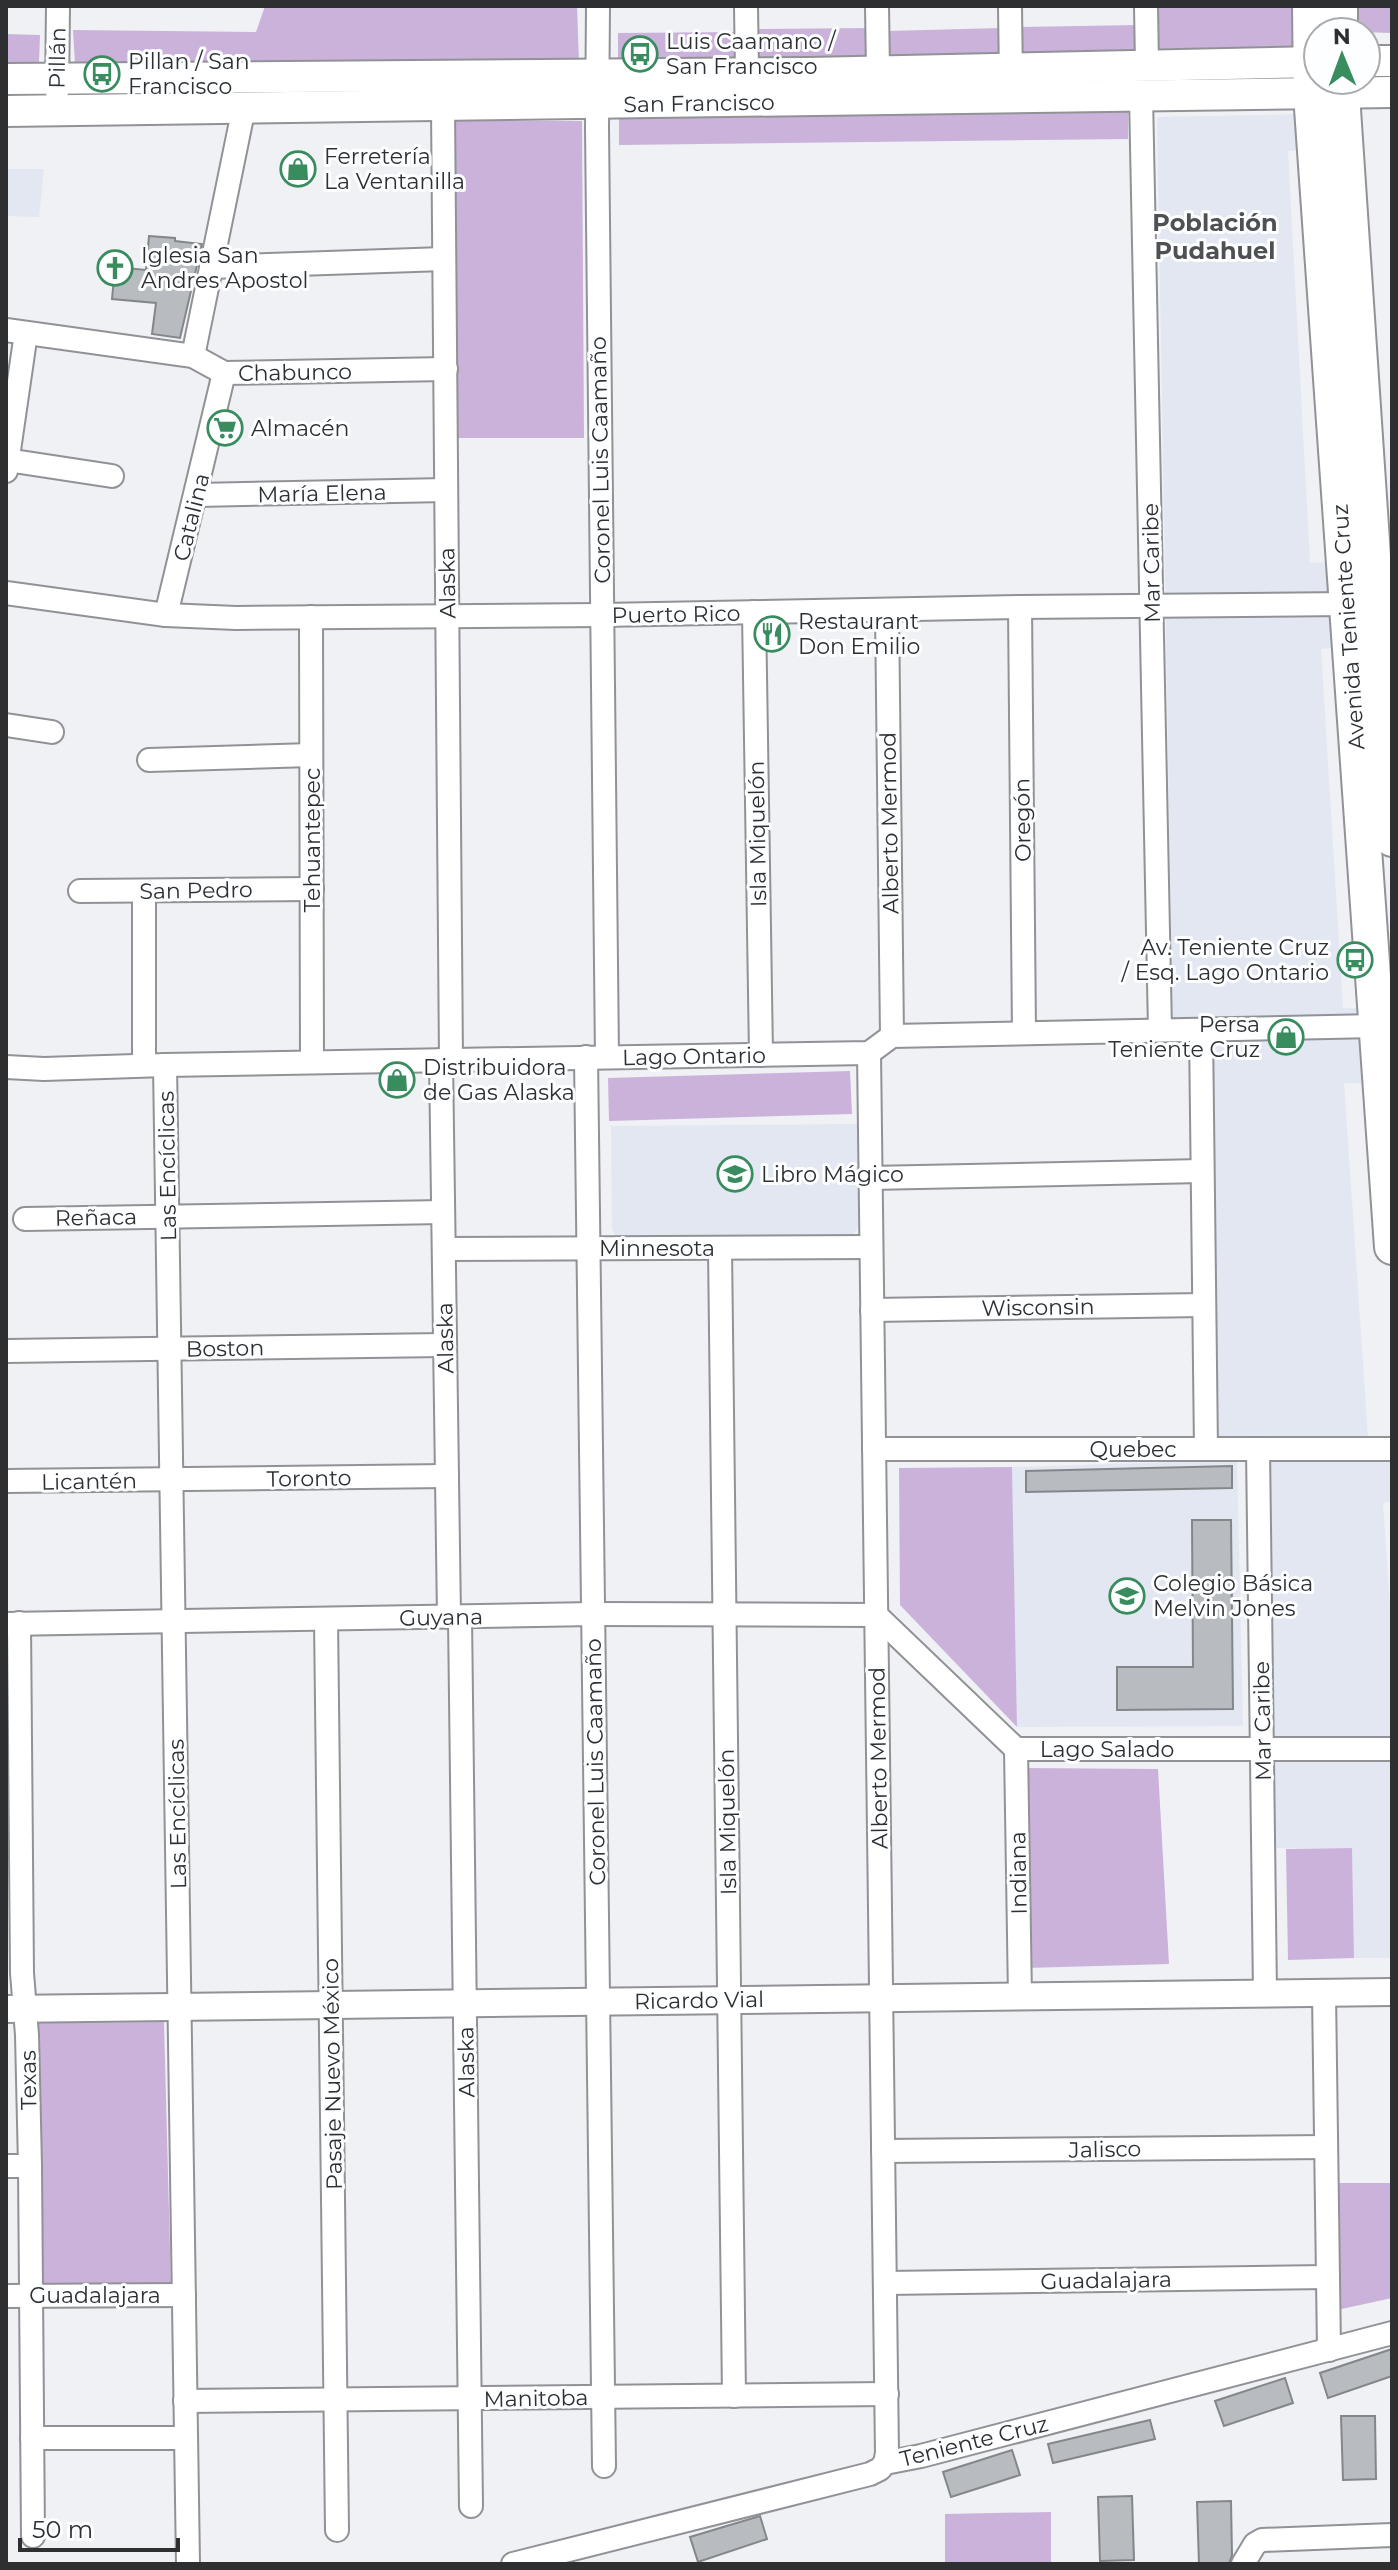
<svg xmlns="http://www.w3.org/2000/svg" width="1398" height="2570" font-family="Montserrat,sans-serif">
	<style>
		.built { fill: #e2e7f2 }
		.green { fill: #cbb2db }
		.building { fill: #b8bbbf; stroke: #83878a; stroke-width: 2 }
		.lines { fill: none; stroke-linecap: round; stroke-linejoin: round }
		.minor-casing { stroke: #919296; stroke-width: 26 }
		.tertiary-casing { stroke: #919296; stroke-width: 30 }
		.secondary-casing { stroke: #919296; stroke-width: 34 }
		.primary-casing { stroke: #919296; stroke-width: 38 }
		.minor { stroke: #fff; stroke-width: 22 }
		.tertiary { stroke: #fff; stroke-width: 26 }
		.secondary { stroke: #fff; stroke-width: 30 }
		.primary { stroke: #fff; stroke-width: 34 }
		.labels { text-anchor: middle; stroke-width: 6; stroke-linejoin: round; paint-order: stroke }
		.poi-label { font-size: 22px; fill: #2e2f30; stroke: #fdfeff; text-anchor: start }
		.street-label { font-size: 22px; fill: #2e2f30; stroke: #fdfeff }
		.neighbourhood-label { font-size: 24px; font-weight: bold; fill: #4e5053; stroke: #fdfeff }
	</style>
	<rect width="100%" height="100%" fill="#eff1f5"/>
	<g class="built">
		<path d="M1305,114L1306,149L1288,151L1310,563L1329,562L1338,647L1321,649L1343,1008H1360L1364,1083H1344L1368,1437L1392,1436V1501L1383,1503L1392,1635V1958H1354L1352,1848H1274L1266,1446L1219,1445L1211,1037H1173L1157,117Z"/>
		<path d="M6,169H44L39,217L6,216Z"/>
		<path d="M859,1124L861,1223L853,1235L616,1237L612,1229L611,1126Z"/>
		<path d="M1237,1460L1243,1726L1017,1727L1012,1467Z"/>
	</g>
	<g class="green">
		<path d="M265,6H577L579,63L75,65L73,30L256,32Z"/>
		<path d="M1156,6H1293L1294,46L1157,49Z"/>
		<path d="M1358,6H1392V33L1358,32Z"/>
		<path d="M1138,25V55L1022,57L1021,27Z"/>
		<path d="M871,28V58L755,59V29Z"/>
		<path d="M1002,28V57L888,59L887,31Z"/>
		<path d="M738,32V60L618,61V33Z"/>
		<path d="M6,34L40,35L39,62L6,66Z"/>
		<path d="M1128,111V139L619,145V118Z"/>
		<path d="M453,121H582L584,438H458Z"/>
		<path d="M850,1071L852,1114L609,1121L608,1078Z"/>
		<path d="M1012,1467L1017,1727L900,1605L899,1468Z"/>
		<path d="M1022,1768L1158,1769L1169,1964L1025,1968Z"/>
		<path d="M1352,1848L1354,1958L1288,1960L1286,1849Z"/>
		<path d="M164,2022L171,2287L38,2286L33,2023Z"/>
		<path d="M1336,2183H1392V2298L1337,2310Z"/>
		<path d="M1051,2512V2564H945V2514Z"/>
	</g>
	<g class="building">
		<path d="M149,236L175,238V241L202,244L180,338L152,334L156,303L112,299L115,267L146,270Z"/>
		<path d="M1232,1466V1488L1026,1492V1471Z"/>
		<path d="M1192,1520H1231L1233,1709L1117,1710V1667H1193Z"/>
		<path d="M1392,2349V2376L1328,2398L1320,2373Z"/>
		<path d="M1285,2378L1293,2403L1224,2426L1215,2401Z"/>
		<path d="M1341,2416H1375L1376,2479L1343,2480Z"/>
		<path d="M1150,2420L1155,2439L1053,2463L1048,2444Z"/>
		<path d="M1012,2450L1020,2475L951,2497L943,2472Z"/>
		<path d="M1132,2496L1134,2560L1100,2561L1098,2497Z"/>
		<path d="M1231,2501L1232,2555L1229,2564H1199L1197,2502Z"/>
		<path d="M760,2516L767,2539L698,2562L690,2537Z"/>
	</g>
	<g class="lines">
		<defs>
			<g id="minor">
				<path d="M598,6L597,128L607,1057"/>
				<path d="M746,6L747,74"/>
				<path d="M877,6L878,71"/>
				<path d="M1010,6L1011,81"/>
				<path d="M1146,6L1147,65"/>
				<path d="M57,92L58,6"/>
				<path d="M1141,96L1160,1030"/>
				<path d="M443,106L451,1060"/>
				<path d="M211,267L444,259"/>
				<path d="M6,330L193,356L224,373L446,369"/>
				<path d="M193,356L244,107"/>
				<path d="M7,460L112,476"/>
				<path d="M6,471L26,333"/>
				<path d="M197,495L446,490"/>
				<path d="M6,593L166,615L236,618L602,615L1020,607L1347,604"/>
				<path d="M1020,607L1024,1033"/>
				<path d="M887,610L892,1036"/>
				<path d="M754,612L761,1055"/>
				<path d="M166,615L224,373"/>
				<path d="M311,617L312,1062"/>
				<path d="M6,725L52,732"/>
				<path d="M149,760L311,755"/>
				<path d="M80,891L312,889"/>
				<path d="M144,891V1065"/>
				<path d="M1201,1030L1206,1449"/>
				<path d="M869,1053L887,2453L885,2463"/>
				<path d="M586,1057L604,2466"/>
				<path d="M441,1060L449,1617"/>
				<path d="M165,1065L188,2564"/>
				<path d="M6,1067L44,1069L165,1065L869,1053L892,1036L1376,1026"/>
				<path d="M870,1178L1202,1171"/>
				<path d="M25,1219L443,1212"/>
				<path d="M720,1248L734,2396"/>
				<path d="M444,1249L871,1247"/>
				<path d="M872,1310L1204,1305"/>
				<path d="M6,1351L445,1345"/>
				<path d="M874,1449H1392"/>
				<path d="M1258,1449L1265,1993"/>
				<path d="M6,1481L447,1476"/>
				<path d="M460,1617L471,2506"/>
				<path d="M326,1619L337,2530"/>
				<path d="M19,1623L22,1973L27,2035L30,2166L33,2536"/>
				<path d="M6,1624L593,1614L876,1615L1016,1749H1392"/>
				<path d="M1016,1749L1020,1997"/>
				<path d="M1324,1993L1329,2350"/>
				<path d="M883,2151L1326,2147"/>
				<path d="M6,2166H30"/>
				<path d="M885,2283L1328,2277"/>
				<path d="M6,2296L184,2295"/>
				<path d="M185,2401L887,2394"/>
				<path d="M32,2438H186"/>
				<path d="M513,2564L870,2474L880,2469L885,2463L921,2456L1392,2333"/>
				<path d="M1243,2564L1255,2544L1262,2540L1392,2535"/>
			</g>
			<path id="tertiary" d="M6,2009L1392,1992"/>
			<g id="secondary">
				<path d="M1366,61H1392"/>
				<path d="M6,79L809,73L1318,62"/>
				<path d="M6,111L1392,92"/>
			</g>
			<g id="primary">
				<path d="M1310,6L1311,94L1392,1247"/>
				<path d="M1340,6V32"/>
				<path d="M1341,80L1392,839"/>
			</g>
		</defs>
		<use href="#minor" class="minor-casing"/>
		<use href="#tertiary" class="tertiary-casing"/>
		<use href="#secondary" class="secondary-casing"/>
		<use href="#primary" class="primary-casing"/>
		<use href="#minor" class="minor"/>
		<use href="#tertiary" class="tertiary"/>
		<use href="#secondary" class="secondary"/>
		<use href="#primary" class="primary"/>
	</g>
	<defs>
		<symbol id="bus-ring" viewBox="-11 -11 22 22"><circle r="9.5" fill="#fdfeff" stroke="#398c5e" stroke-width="1.5"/><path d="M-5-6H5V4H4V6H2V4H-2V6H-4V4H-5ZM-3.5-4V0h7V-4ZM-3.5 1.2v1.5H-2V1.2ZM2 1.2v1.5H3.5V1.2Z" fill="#398c5e"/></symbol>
		<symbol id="shop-ring" viewBox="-11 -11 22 22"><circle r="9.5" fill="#fdfeff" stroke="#398c5e" stroke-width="1.5"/><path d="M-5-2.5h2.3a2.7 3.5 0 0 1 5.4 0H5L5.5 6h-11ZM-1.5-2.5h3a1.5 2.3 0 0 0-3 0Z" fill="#398c5e"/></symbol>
		<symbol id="church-ring" viewBox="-11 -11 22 22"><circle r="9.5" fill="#fdfeff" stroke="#398c5e" stroke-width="1.5"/><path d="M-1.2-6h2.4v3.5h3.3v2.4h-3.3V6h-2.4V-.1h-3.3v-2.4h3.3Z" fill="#398c5e"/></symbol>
		<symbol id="supermarket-ring" viewBox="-11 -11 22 22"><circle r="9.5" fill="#fdfeff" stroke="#398c5e" stroke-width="1.5"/><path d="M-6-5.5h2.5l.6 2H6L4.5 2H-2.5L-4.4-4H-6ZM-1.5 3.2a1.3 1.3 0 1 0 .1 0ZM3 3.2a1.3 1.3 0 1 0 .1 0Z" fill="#398c5e"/></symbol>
		<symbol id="restaurant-ring" viewBox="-11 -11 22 22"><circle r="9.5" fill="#fdfeff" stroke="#398c5e" stroke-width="1.5"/><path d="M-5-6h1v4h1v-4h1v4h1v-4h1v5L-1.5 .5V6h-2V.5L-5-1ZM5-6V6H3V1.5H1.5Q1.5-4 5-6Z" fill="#398c5e"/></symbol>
		<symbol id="school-ring" viewBox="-11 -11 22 22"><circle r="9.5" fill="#fdfeff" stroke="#398c5e" stroke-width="1.5"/><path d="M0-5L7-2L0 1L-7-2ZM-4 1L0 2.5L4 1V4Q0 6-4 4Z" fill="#398c5e"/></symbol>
	</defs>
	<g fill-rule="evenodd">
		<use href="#bus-ring" x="620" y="34" width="40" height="40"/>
		<use href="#bus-ring" x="82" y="54" width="40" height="40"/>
		<use href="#shop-ring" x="278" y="149" width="40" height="40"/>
		<use href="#church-ring" x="95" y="248" width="40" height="40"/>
		<use href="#supermarket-ring" x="205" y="408" width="40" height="40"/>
		<use href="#restaurant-ring" x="752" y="614" width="40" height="40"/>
		<use href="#bus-ring" x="1335" y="940" width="40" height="40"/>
		<use href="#shop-ring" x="1266" y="1017" width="40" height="40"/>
		<use href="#shop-ring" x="377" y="1060" width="40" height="40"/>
		<use href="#school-ring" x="715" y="1154" width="40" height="40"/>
		<use href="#school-ring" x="1107" y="1576" width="40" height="40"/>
	</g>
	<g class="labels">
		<g class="poi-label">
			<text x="666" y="49">Luis Caamano /<tspan x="666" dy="25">San Francisco</tspan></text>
			<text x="128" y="69">Pillan / San<tspan x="128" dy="25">Francisco</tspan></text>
			<text x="324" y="164">Ferretería<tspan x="324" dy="25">La Ventanilla</tspan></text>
			<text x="141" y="263">Iglesia San<tspan x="141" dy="25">Andres Apostol</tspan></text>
			<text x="251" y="436">Almacén</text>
			<text x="798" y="629">Restaurant<tspan x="798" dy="25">Don Emilio</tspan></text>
			<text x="1329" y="955" text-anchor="end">Av. Teniente Cruz<tspan x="1329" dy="25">/ Esq. Lago Ontario</tspan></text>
			<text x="1260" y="1032" text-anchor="end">Persa<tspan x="1260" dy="25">Teniente Cruz</tspan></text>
			<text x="423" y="1075">Distribuidora<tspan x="423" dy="25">de Gas Alaska</tspan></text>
			<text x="761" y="1182">Libro Mágico</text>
			<text x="1153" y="1591">Colegio Básica<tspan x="1153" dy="25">Melvin Jones</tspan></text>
		</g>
		<g class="street-label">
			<text transform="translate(57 58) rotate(-89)" y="8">Pillán</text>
			<text transform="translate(699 103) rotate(-1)" y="8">San Francisco</text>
			<text transform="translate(295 372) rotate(-1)" y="8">Chabunco</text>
			<text transform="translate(600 460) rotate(-91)" y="8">Coronel Luis Caamaño</text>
			<text transform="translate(322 493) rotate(-1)" y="8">María Elena</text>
			<text transform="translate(191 517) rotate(-76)" y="8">Catalina</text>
			<text transform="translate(1151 563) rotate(-91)" y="8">Mar Caribe</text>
			<text transform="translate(447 583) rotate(-91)" y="8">Alaska</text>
			<text transform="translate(676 614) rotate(-1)" y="8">Puerto Rico</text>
			<text transform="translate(1348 627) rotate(-94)" y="8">Avenida Teniente Cruz</text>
			<text transform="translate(1022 820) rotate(-91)" y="8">Oregón</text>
			<text transform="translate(889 823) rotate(-91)" y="8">Alberto Mermod</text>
			<text transform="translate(757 834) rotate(-91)" y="8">Isla Miquelón</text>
			<text transform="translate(312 840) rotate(-90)" y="8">Tehuantepec</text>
			<text transform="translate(196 890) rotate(-1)" y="8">San Pedro</text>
			<text transform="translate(694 1056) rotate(-1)" y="8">Lago Ontario</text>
			<text transform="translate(167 1166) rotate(-91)" y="8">Las Encíclicas</text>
			<text transform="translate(96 1217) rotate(-1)" y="8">Reñaca</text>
			<text x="657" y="1256">Minnesota</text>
			<text transform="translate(1038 1307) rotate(-1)" y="8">Wisconsin</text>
			<text transform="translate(445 1338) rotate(-91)" y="8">Alaska</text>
			<text transform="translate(225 1348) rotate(-1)" y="8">Boston</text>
			<text x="1133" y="1457">Quebec</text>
			<text transform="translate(309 1478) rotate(-1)" y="8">Toronto</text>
			<text transform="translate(89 1481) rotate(-1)" y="8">Licantén</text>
			<text transform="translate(441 1617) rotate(-1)" y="8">Guyana</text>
			<text transform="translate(1262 1721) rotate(-91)" y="8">Mar Caribe</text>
			<text x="1107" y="1757">Lago Salado</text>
			<text transform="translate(878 1758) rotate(-91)" y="8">Alberto Mermod</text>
			<text transform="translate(595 1762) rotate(-91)" y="8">Coronel Luis Caamaño</text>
			<text transform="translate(177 1814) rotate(-91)" y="8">Las Encíclicas</text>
			<text transform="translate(727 1822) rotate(-91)" y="8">Isla Miquelón</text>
			<text transform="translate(1018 1873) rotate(-91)" y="8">Indiana</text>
			<text transform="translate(699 2000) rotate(-1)" y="8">Ricardo Vial</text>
			<text transform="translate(466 2062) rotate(-91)" y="8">Alaska</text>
			<text transform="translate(332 2074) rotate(-91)" y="8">Pasaje Nuevo México</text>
			<text transform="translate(28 2080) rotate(-91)" y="8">Texas</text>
			<text transform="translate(1105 2149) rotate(-1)" y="8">Jalisco</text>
			<text transform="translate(1106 2280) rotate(-1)" y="8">Guadalajara</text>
			<text x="95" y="2303">Guadalajara</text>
			<text transform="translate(536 2398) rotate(-1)" y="8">Manitoba</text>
			<text transform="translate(974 2441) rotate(-14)" y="8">Teniente Cruz</text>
		</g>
		<g class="neighbourhood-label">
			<text x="1215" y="231">Población<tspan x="1215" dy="28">Pudahuel</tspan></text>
		</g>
	</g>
	<rect width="1398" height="2570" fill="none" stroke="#2e2f30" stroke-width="16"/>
	<g transform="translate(1342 56) rotate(359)"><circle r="38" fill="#fdfeff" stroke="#aaabac" stroke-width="2"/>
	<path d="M0-6L14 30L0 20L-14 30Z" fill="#398c5e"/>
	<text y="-12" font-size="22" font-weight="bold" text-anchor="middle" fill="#2e2f30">N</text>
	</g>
	<path d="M20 2538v12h158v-12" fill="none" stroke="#2e2f30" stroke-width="4"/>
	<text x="32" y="2538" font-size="24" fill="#2e2f30" stroke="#fdfeff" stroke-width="6" paint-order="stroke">50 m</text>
</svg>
